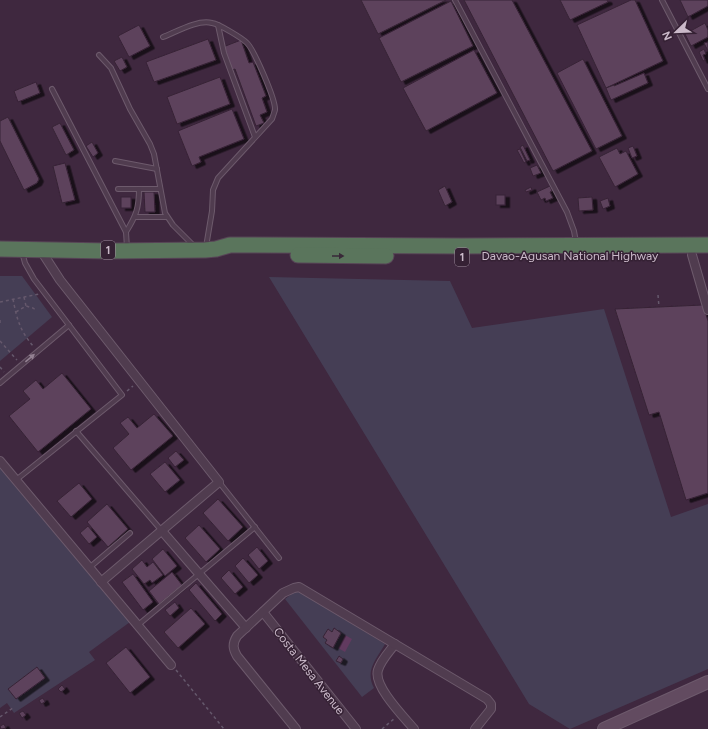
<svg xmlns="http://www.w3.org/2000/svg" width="708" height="729" font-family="Figtree,sans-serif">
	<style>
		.green { fill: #453e55 }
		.water { fill: #613a5f }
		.building { fill: #5d435c; stroke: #372336; filter: url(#shadow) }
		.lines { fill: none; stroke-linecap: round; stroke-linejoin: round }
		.lane-casing { stroke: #6d5a6c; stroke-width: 6 }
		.street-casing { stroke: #6d5a6c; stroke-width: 10 }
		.secondary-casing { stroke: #6d5a6c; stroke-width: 14 }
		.highway-casing { stroke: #574456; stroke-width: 17 }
		.path { stroke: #65586c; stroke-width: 1.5; stroke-dasharray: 3 3; stroke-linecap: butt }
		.lane { stroke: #503c4f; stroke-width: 4 }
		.street { stroke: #503c4f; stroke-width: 8 }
		.secondary { stroke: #624b60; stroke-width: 12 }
		.highway { stroke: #5a755c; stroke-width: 15 }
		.oneway { fill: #392938 }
		.oneway2 { fill: #938192 }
		.labels { text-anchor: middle; stroke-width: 3; stroke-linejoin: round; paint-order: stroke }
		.shield { fill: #352134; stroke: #9d8b9c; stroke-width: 1 }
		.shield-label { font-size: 11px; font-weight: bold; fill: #cab9c9 }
		.street-label { font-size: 12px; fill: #cab9c9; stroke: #352134 }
	</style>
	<defs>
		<filter id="shadow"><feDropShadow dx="4.5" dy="2.5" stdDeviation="0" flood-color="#0009"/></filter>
	</defs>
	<rect width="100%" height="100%" fill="#3f283f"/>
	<g class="green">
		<path d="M0,276H22L52,317L0,361Z"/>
		<path d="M269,277L450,281L472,328L604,309L671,517L708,504V669L570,729L529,704Z"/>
		<path d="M0,468L130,622L89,652L95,660L14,713L7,703L0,708Z"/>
		<path d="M298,592L303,594L385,644C376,660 365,670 374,688L362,697L285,599L293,593Z"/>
	</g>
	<path class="water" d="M345,635L352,639L345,652L338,648Z"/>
	<g class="building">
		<path d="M361,0H446L378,34Z"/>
		<path d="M464,0H512L592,151L553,171Z"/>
		<path d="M560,0H607L608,2L570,20Z"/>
		<path d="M631,0H635L663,61L606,88L577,25Z"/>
		<path d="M680,0H708V6L688,17Z"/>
		<path d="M451,1L473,46L401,82L379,38Z"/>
		<path d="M705,23L708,30V37L691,46L685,34Z"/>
		<path d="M139,25L150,46L129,57L118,36Z"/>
		<path d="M208,39L216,60L154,82L146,62Z"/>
		<path d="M241,40L249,63L253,62L266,96L262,98L267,112L260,115L264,123L256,126L235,69L232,70L223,47Z"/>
		<path d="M708,42V51L704,43Z"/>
		<path d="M704,49L706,54L703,55L705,60L703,61L699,52Z"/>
		<path d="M474,50L497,93L426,131L403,88Z"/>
		<path d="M122,57L127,67L120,71L114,61Z"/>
		<path d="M583,59L622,136L596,149L557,73Z"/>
		<path d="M644,73L648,83L611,100L606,88L614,85V86Z"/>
		<path d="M220,77L230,104L177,124L167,97Z"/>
		<path d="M36,82L40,93L18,102L14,91Z"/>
		<path d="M232,109L244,139L199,157L201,162L192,166L178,131Z"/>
		<path d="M8,117L39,179L37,183L24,190L0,141V121Z"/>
		<path d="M60,123L74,150L66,155L52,127Z"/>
		<path d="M92,142L98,153L93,157L86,146Z"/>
		<path d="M523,145L530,160L527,161L520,147Z"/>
		<path d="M633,146L637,156L632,158L628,148Z"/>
		<path d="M617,148L620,154L626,151L638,174L615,187L599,157Z"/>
		<path d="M520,149L526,162L524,163L517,150Z"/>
		<path d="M65,163L75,200L62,203L53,166Z"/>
		<path d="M537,165L541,173L533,176L530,168Z"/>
		<path d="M445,186L452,202L445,206L438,190Z"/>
		<path d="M550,186L552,191L550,192L553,198L546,201L545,198L541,200L537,192Z"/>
		<path d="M531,187L532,190L526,192L525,190Z"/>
		<path d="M144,192H154L155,212H145Z"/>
		<rect x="496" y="195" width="9" height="10"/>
		<rect x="121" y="197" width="10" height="11"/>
		<path d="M592,197L593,210L579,211L578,198Z"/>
		<path d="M608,198L610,206L603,209L600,201Z"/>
		<path d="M703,305L708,321V493L686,500L659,412L649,415L615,309Z"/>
		<path d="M62,373L91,409L38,452L9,416L30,399L23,391L36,380L43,389Z"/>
		<path d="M154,414L173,436L131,470L113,448L129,434L120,423L128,417L137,428Z"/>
		<path d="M176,451L184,460L175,467L168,458Z"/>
		<path d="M165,462L180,480L165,492L150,474Z"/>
		<path d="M79,483L92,499L71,517L57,501Z"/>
		<path d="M218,499L243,527L228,541L203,513Z"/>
		<path d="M107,504L128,529L108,547L87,522Z"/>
		<path d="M199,525L220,549L206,562L185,538Z"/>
		<path d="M88,526L97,537L89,544L80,533Z"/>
		<path d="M257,547L268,561L259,569L248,555Z"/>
		<path d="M163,549L177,566L165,576L152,559Z"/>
		<path d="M243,558L258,575L249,583L235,566Z"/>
		<path d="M142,560L147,567L153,562L163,575L152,583L150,580L144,584L132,569Z"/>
		<path d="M229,570L243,587L235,594L221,578Z"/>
		<path d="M172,572L182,585L159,604L149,591Z"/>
		<path d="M133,574L153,602L143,610L122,582Z"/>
		<path d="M196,583L222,614L215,621L189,590Z"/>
		<path d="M175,602L179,608L170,616L165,610Z"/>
		<path d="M191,608L205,624L178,648L164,632Z"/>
		<path d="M334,628L341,633L333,648L325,643L327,640L323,637L328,629L332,632Z"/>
		<path d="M126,647L150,677L130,693L106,663Z"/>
		<path d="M339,656L343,659L341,663L336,661Z"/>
		<path d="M37,667L45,678L16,699L8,689Z"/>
		<path d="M62,685L65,689L61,692L58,689Z"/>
		<path d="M43,698L45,702L41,704L39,700Z"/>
		<path d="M23,711L26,715L22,718L19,713Z"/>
		<path d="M4,724L6,728L1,729L0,726Z"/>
	</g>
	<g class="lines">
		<defs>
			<g id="lane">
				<path d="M455,0L567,212L574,231L576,242"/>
				<path d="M662,0L708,89"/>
				<path d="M218,25L224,53L255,137"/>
				<path d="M163,37C176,32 198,19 212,23C219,24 242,38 247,43C254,50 276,100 275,110C274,113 273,116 272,119L218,178L213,190L212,211L206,247"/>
				<path d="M99,55L111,68L130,109L150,144L154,154L165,213L173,225L193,245"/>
				<path d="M52,89L126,232L127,248"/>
				<path d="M115,161L157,169"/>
				<path d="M118,189H160"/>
				<path d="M135,217H167"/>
				<path d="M126,232C136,216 139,208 139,189"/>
				<path d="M0,383L69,325"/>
				<path d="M76,431L162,531"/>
				<path d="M16,480L122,395L34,279L25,263L22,252"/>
				<path d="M219,482L279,558"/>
				<path d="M89,568L130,533"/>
				<path d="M138,625L255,527"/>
			</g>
			<g id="street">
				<path d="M40,249L60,280L219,482L101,582"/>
				<path d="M692,255L708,310"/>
				<path d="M0,461L171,665"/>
				<path d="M162,531L246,628"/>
				<path d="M263,612L356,729"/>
				<path d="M395,644C390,651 381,660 378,670C373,686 404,717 414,729"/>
				<path d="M296,729L237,656C233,649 232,644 237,636L283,593L294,588L299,587L487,699L491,704V709L475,729"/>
			</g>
			<path id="secondary" d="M604,729L708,682"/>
			<g id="highway">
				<path d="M0,249L109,251L205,250L216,249L230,245L462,246L708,245"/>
				<path d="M298,255L386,256"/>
			</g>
		</defs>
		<use href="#lane" class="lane-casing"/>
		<use href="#street" class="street-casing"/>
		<use href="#secondary" class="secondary-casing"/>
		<use href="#highway" class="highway-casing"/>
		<g class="path">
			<path d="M658,295L659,307"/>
			<path d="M24,297L26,306"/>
			<path d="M13,299C17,320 20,331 34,347"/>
			<path d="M0,302L39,294"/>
			<path d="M16,312L26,306L33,308L37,311"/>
			<path d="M0,320V325"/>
			<path d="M0,341L17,360"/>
			<path d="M0,367L4,372"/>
			<path d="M127,391L133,386"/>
			<path d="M176,670L224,729"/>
			<path d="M0,717L14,707"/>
			<path d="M382,729L395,718"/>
		</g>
		<use href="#lane" class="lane"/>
		<use href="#street" class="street"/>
		<use href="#secondary" class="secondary"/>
		<use href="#highway" class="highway"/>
	</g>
	<defs><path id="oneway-solid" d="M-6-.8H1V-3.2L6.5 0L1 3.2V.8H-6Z"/></defs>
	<use class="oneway" href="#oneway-solid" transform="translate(338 256)"/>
	<use class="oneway2" href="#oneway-solid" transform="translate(30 358) rotate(-40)"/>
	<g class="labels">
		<g class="shield">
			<rect x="101" y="241" width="14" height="18" rx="3"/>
			<rect x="455" y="248" width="14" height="18" rx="3"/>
		</g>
		<g class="shield-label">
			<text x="108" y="254">1</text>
			<text x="462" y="261">1</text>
		</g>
		<g class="street-label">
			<text x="570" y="260">Davao-Agusan National Highway</text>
			<text transform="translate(309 671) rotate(52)" y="4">Costa Mesa Avenue</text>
		</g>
	</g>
	<g transform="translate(676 32) rotate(247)" stroke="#352134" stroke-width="3" paint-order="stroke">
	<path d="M0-3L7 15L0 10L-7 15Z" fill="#cab9c9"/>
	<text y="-6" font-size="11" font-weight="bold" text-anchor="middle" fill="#cab9c9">N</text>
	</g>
</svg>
